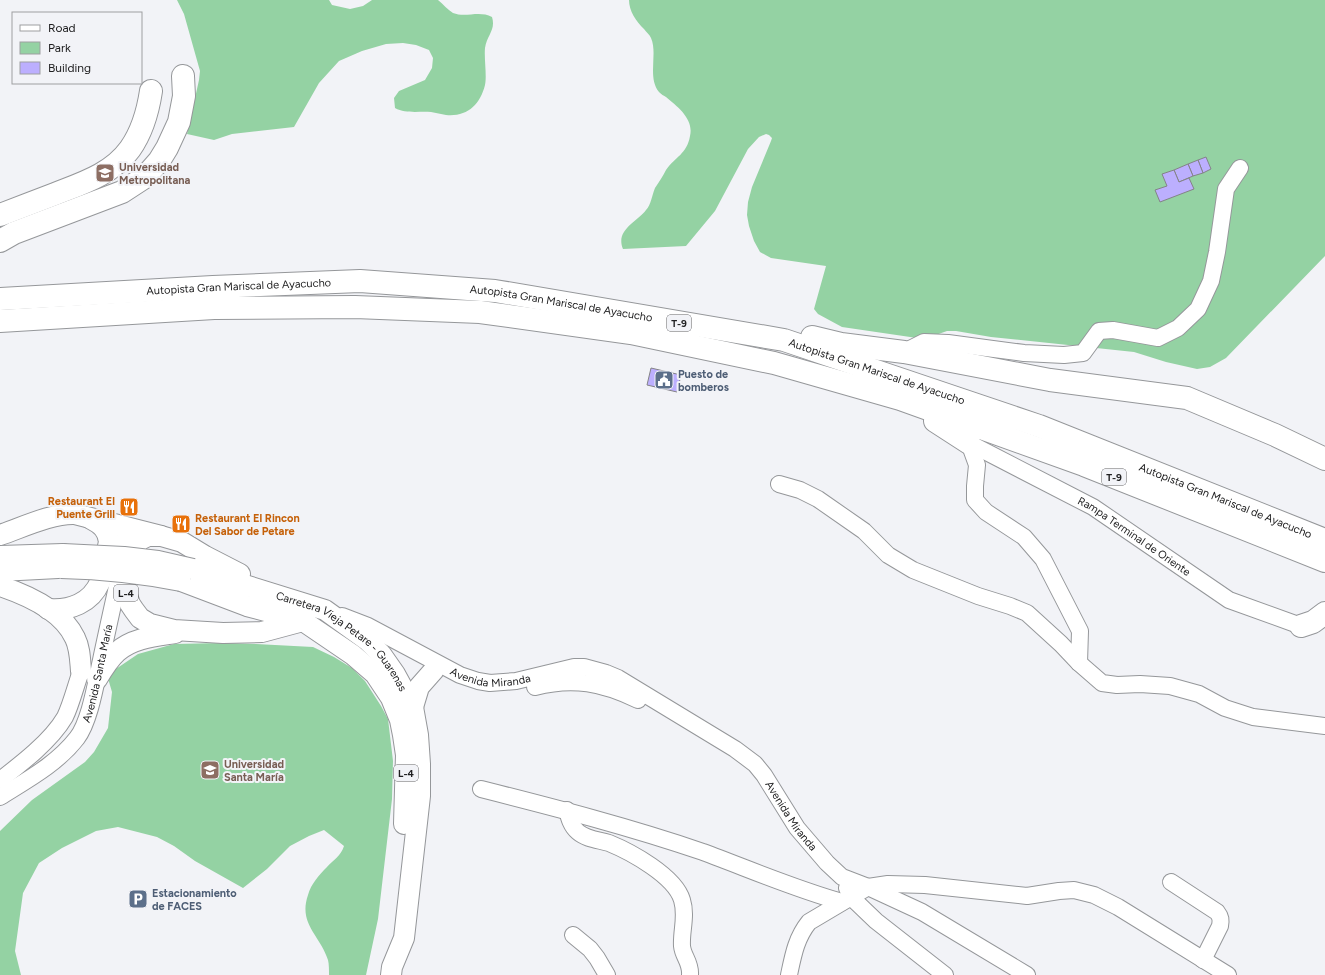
<svg xmlns="http://www.w3.org/2000/svg" width="1325" height="975" font-family="Figtree,sans-serif">
	<style>
		.green { fill: #94d2a3 }
		.building { fill: #bcaffe; stroke: #848387 }
		.lines { fill: none; stroke-linecap: round; stroke-linejoin: round }
		.minor-casing { stroke: #95979a; stroke-width: 18 }
		.major-casing { stroke: #95979a; stroke-width: 22 }
		.highway-casing { stroke: #95979a; stroke-width: 24 }
		.minor { stroke: #fff; stroke-width: 16 }
		.major { stroke: #fff; stroke-width: 20 }
		.highway { stroke: #fff; stroke-width: 22 }
		.major-bridge-casing { stroke: #95979a; stroke-width: 22; stroke-linecap: butt }
		.major-bridge { stroke: #fff; stroke-width: 20 }
		.labels { text-anchor: middle; stroke-width: 4; stroke-linejoin: round; paint-order: stroke }
		.shield { fill: #f2f3f7; stroke: #5f5f61; stroke-width: 1 }
		.shield-label { font-size: 10px; font-weight: bold; fill: #202021 }
		.education-label { font-size: 11px; font-weight: bold; fill: #785e54; stroke: #f2f3f7; text-anchor: start }
		.street-label { font-size: 11px; fill: #202021; stroke: #f2f3f7 }
		.service-label { font-size: 11px; font-weight: bold; fill: #4e5e75; stroke: #f2f3f7; text-anchor: start }
		.food-label { font-size: 11px; font-weight: bold; fill: #c56008; stroke: #f2f3f7; text-anchor: end }
	</style>
	<rect width="100%" height="100%" fill="#f2f3f7"/>
	<g class="green">
		<path d="M177,0H329L332,5L350,9L363,6L372,0H438C443,4 448,10 453,13C466,18 479,10 492,17C496,30 487,35 485,48C484,59 487,76 485,85C480,105 467,117 446,115C441,114 436,113 431,112C419,111 406,114 395,108L394,98L399,91L425,80L432,68L433,58L429,50L416,45L403,43L386,44L362,51L339,61L319,83L294,127L232,134L214,140L187,134L199,80L200,71L184,14Z"/>
		<path d="M629,0H1325V256L1226,358L1210,367L1197,369L1166,362L1134,352L991,337L956,331H947L930,337L917,338L842,327L818,314L814,309L826,266L771,258L760,252L754,241L749,226L747,215L748,202L752,187L771,141L772,138L769,135L766,134L759,137L748,149L715,211L686,246L623,249C615,230 637,222 646,210C651,205 652,195 655,188C659,182 663,176 666,170C675,157 687,154 690,136C694,119 678,107 666,97C664,96 661,94 659,92C647,77 658,54 651,38C650,35 646,32 644,29C636,21 629,11 629,0Z"/>
		<path d="M222,643L256,644L313,647L334,657L352,668L365,681L381,706L388,719L393,761L392,799L378,919L366,975H329C329,970 329,964 328,960C320,935 298,924 308,895C311,884 319,875 327,867C333,860 341,856 344,846L324,830L309,836L290,846L267,869L243,888L195,861L174,846L157,837L118,827L96,831L62,848L39,863L23,893L15,951L21,975H0V831L32,800L85,762L94,752L108,728L112,692L107,675L138,654L174,644Z"/>
	</g>
	<g class="building">
		<path d="M1206,157L1211,169L1203,173L1198,160Z"/>
		<path d="M1198,160L1203,173L1193,176L1188,164Z"/>
		<path d="M1188,164L1193,176L1179,182L1174,170Z"/>
		<path d="M1174,170L1179,182L1189,178L1194,189L1160,202L1155,190L1167,186L1162,174Z"/>
		<path d="M651,368L681,375L677,392L647,385Z"/>
	</g>
	<g class="lines">
		<defs>
			<g id="minor">
				<path d="M904,352L924,342L948,343L1024,353L1064,355L1083,353L1099,331L1113,330L1158,338L1178,328L1198,309L1211,281L1217,252L1226,189L1240,168"/>
				<path id="s1" d="M969,443L1093,507L1229,600L1301,626"/>
				<path d="M969,443L977,465L975,486V500L986,512L1024,537L1043,559L1080,631L1079,663"/>
				<path d="M779,484L800,490L818,499L864,531L888,555L913,570L978,596L1010,606L1027,613L1061,644L1079,663L1102,683L1117,685L1140,684L1170,686L1199,694L1225,708L1253,717L1325,726"/>
				<path id="s2" d="M342,616L368,626L460,675L478,681L490,683L516,681L574,667H584L606,673L618,678L735,749L755,764L764,775L797,828L827,863L842,877L868,887L922,912L1027,975"/>
				<path d="M535,687C573,677 603,683 638,700"/>
				<path d="M0,780C21,764 51,741 65,717C71,705 76,685 81,671"/>
				<path d="M481,789C556,808 630,827 703,852C749,869 795,889 842,902"/>
				<path id="s3" d="M0,797C27,780 57,764 77,738C90,721 96,682 101,660C109,622 118,583 126,544L125,527"/>
				<path d="M567,810C569,818 571,826 578,832C586,839 599,840 609,843C631,852 675,876 682,900C687,916 681,931 682,946C683,957 691,962 690,975"/>
				<path d="M1171,882L1217,912C1221,917 1221,920 1220,926L1203,960"/>
				<path d="M847,888L851,897L876,921L945,975"/>
				<path d="M573,935L590,949L597,958L607,975"/>
				<path d="M789,975C793,956 796,938 809,922L868,887L888,884L925,885L1027,896L1059,891L1074,890L1094,895L1118,907L1228,975"/>
			</g>
			<g id="major">
				<path d="M0,535C21,528 52,513 75,514L161,536L182,542L205,556L240,574"/>
				<path d="M161,536H148L138,541L124,587L130,604L134,610L140,618L150,624L174,630L223,633L262,632L303,621"/>
				<path d="M0,556L63,554"/>
				<path id="s4" d="M193,569L325,610L368,641L381,654L395,674L413,707L418,735L420,764V796L404,938L392,967L391,975"/>
				<path d="M0,571L58,568"/>
				<path d="M181,581L247,606L303,621L353,655L375,674L391,698L400,720L403,735L406,755L404,824"/>
				<path d="M0,586C27,595 62,610 75,638C80,648 80,659 81,671"/>
				<path d="M48,609C70,611 91,603 100,582L109,542C108,530 101,524 91,519"/>
				<path d="M97,679C103,669 109,659 117,652C132,638 156,636 175,633"/>
				<path d="M413,707L419,687L434,670"/>
			</g>
			<g id="highway">
				<path d="M0,215C18,208 37,201 55,194C83,183 112,174 130,149C142,132 148,111 151,91"/>
				<path d="M0,241L14,233L122,192L145,177L159,161L167,148L179,122L184,96L183,76"/>
				<path id="s5" d="M0,299L213,287L360,281L495,291L784,340L1039,426L1325,540"/>
				<path d="M0,321L214,308L355,307L480,312L631,333L774,363L900,399L1084,465L1325,561"/>
				<path d="M812,337L841,344L904,352L1050,380L1187,398L1275,435L1325,459"/>
				<path d="M935,421L969,443"/>
				<path d="M1301,626L1313,622L1325,613"/>
			</g>
		</defs>
		<use href="#minor" class="minor-casing"/>
		<use href="#major" class="major-casing"/>
		<use href="#highway" class="highway-casing"/>
		<use href="#minor" class="minor"/>
		<use href="#major" class="major"/>
		<use href="#highway" class="highway"/>
		<defs>
			<g id="major-bridge">
				<path d="M63,554L124,557L158,561L193,569"/>
				<path d="M61,568C102,569 141,573 181,581"/>
			</g>
		</defs>
		<use href="#major-bridge" class="major-bridge-casing"/>
		<use href="#major-bridge" class="major-bridge"/>
	</g>
	<defs>
		<symbol id="university-square" viewBox="-11 -11 22 22"><rect x="-9" y="-9" width="18" height="18" rx="4" fill="#8d6e63" stroke="#f2f3f7"/><path d="M0-5L7-2L0 1L-7-2ZM-4 1L0 2.5L4 1V4Q0 6-4 4Z" fill="#fff"/></symbol>
		<symbol id="civic-square" viewBox="-11 -11 22 22"><rect x="-9" y="-9" width="18" height="18" rx="4" fill="#5c6f8a" stroke="#f2f3f7"/><path d="M-.6-6.5H3V-4.5H.6V-3L4-1V1h2V6H-6V1h2V-1L-.6-3ZM-1.2 2.5V6h2.4V2.5Z" fill="#fff"/></symbol>
		<symbol id="restaurant-square" viewBox="-11 -11 22 22"><rect x="-9" y="-9" width="18" height="18" rx="4" fill="#e8710a" stroke="#f2f3f7"/><path d="M-5-6h1v4h1v-4h1v4h1v-4h1v5L-1.5 .5V6h-2V.5L-5-1ZM5-6V6H3V1.5H1.5Q1.5-4 5-6Z" fill="#fff"/></symbol>
		<symbol id="parking-square" viewBox="-11 -11 22 22"><rect x="-9" y="-9" width="18" height="18" rx="4" fill="#5c6f8a" stroke="#f2f3f7"/><path d="M-3.5-5.5H1a3.5 3.5 0 0 1 0 7H-1V5.5H-3.5ZM-1-3.4V-.6H.8a1.4 1.4 0 0 0 0-2.8Z" fill="#fff"/></symbol>
	</defs>
	<g fill-rule="evenodd">
		<use href="#university-square" x="94" y="162" width="22" height="22"/>
		<use href="#civic-square" x="653" y="369" width="22" height="22"/>
		<use href="#restaurant-square" x="118" y="496" width="22" height="22"/>
		<use href="#restaurant-square" x="170" y="513" width="22" height="22"/>
		<use href="#university-square" x="199" y="759" width="22" height="22"/>
		<use href="#parking-square" x="127" y="888" width="22" height="22"/>
	</g>
	<g class="labels">
		<g class="shield">
			<rect x="667" y="315" width="24" height="16" rx="3"/>
			<rect x="1102" y="469" width="24" height="16" rx="3"/>
			<rect x="114" y="585" width="24" height="16" rx="3"/>
			<rect x="394" y="765" width="24" height="16" rx="3"/>
		</g>
		<g class="shield-label">
			<text x="679" y="327">T-9</text>
			<text x="1114" y="481">T-9</text>
			<text x="126" y="597">L-4</text>
			<text x="406" y="777">L-4</text>
		</g>
		<g class="education-label">
			<text x="119" y="171">Universidad<tspan x="119" dy="13">Metropolitana</tspan></text>
			<text x="224" y="768">Universidad<tspan x="224" dy="13">Santa María</tspan></text>
		</g>
		<g class="street-label">
			<text dy="4" stroke="none"><textPath href="#s5" startOffset="239">Autopista Gran Mariscal de Ayacucho</textPath></text>
			<text dy="4" stroke="none"><textPath href="#s5" startOffset="563">Autopista Gran Mariscal de Ayacucho</textPath></text>
			<text dy="4" stroke="none"><textPath href="#s5" startOffset="887">Autopista Gran Mariscal de Ayacucho</textPath></text>
			<text dy="4" stroke="none"><textPath href="#s5" startOffset="1259">Autopista Gran Mariscal de Ayacucho</textPath></text>
			<text dy="4" stroke="none"><textPath href="#s1" startOffset="190">Rampa Terminal de Oriente</textPath></text>
			<text dy="4" stroke="none"><textPath href="#s4" startOffset="170">Carretera Vieja Petare - Guarenas</textPath></text>
			<text dy="4" stroke="none"><textPath href="#s2" startOffset="163">Avenida Miranda</textPath></text>
			<text dy="4" stroke="none"><textPath href="#s3" startOffset="166">Avenida Santa María</textPath></text>
			<text dy="4" stroke="none"><textPath href="#s2" startOffset="520">Avenida Miranda</textPath></text>
		</g>
		<g class="service-label">
			<text x="678" y="378">Puesto de<tspan x="678" dy="13">bomberos</tspan></text>
			<text x="152" y="897">Estacionamiento<tspan x="152" dy="13">de FACES</tspan></text>
		</g>
		<g class="food-label">
			<text x="115" y="505">Restaurant El<tspan x="115" dy="13">Puente Grill</tspan></text>
			<text x="195" y="522" text-anchor="start">Restaurant El Rincon<tspan x="195" dy="13">Del Sabor de Petare</tspan></text>
		</g>
	</g>
	<rect x="12" y="12" width="130" height="72" fill="#f2f3f7" stroke="#9e9fa1"/>
	<rect x="20" y="25" width="20" height="6" fill="#ffffff" stroke="#9e9fa1"/>
	<text x="48" y="32" font-size="12" fill="#202021">Road</text>
	<rect x="20" y="42" width="20" height="12" fill="#94d2a3" stroke="#9e9fa1"/>
	<text x="48" y="52" font-size="12" fill="#202021">Park</text>
	<rect x="20" y="62" width="20" height="12" fill="#bcaffe" stroke="#9e9fa1"/>
	<text x="48" y="72" font-size="12" fill="#202021">Building</text>
</svg>
